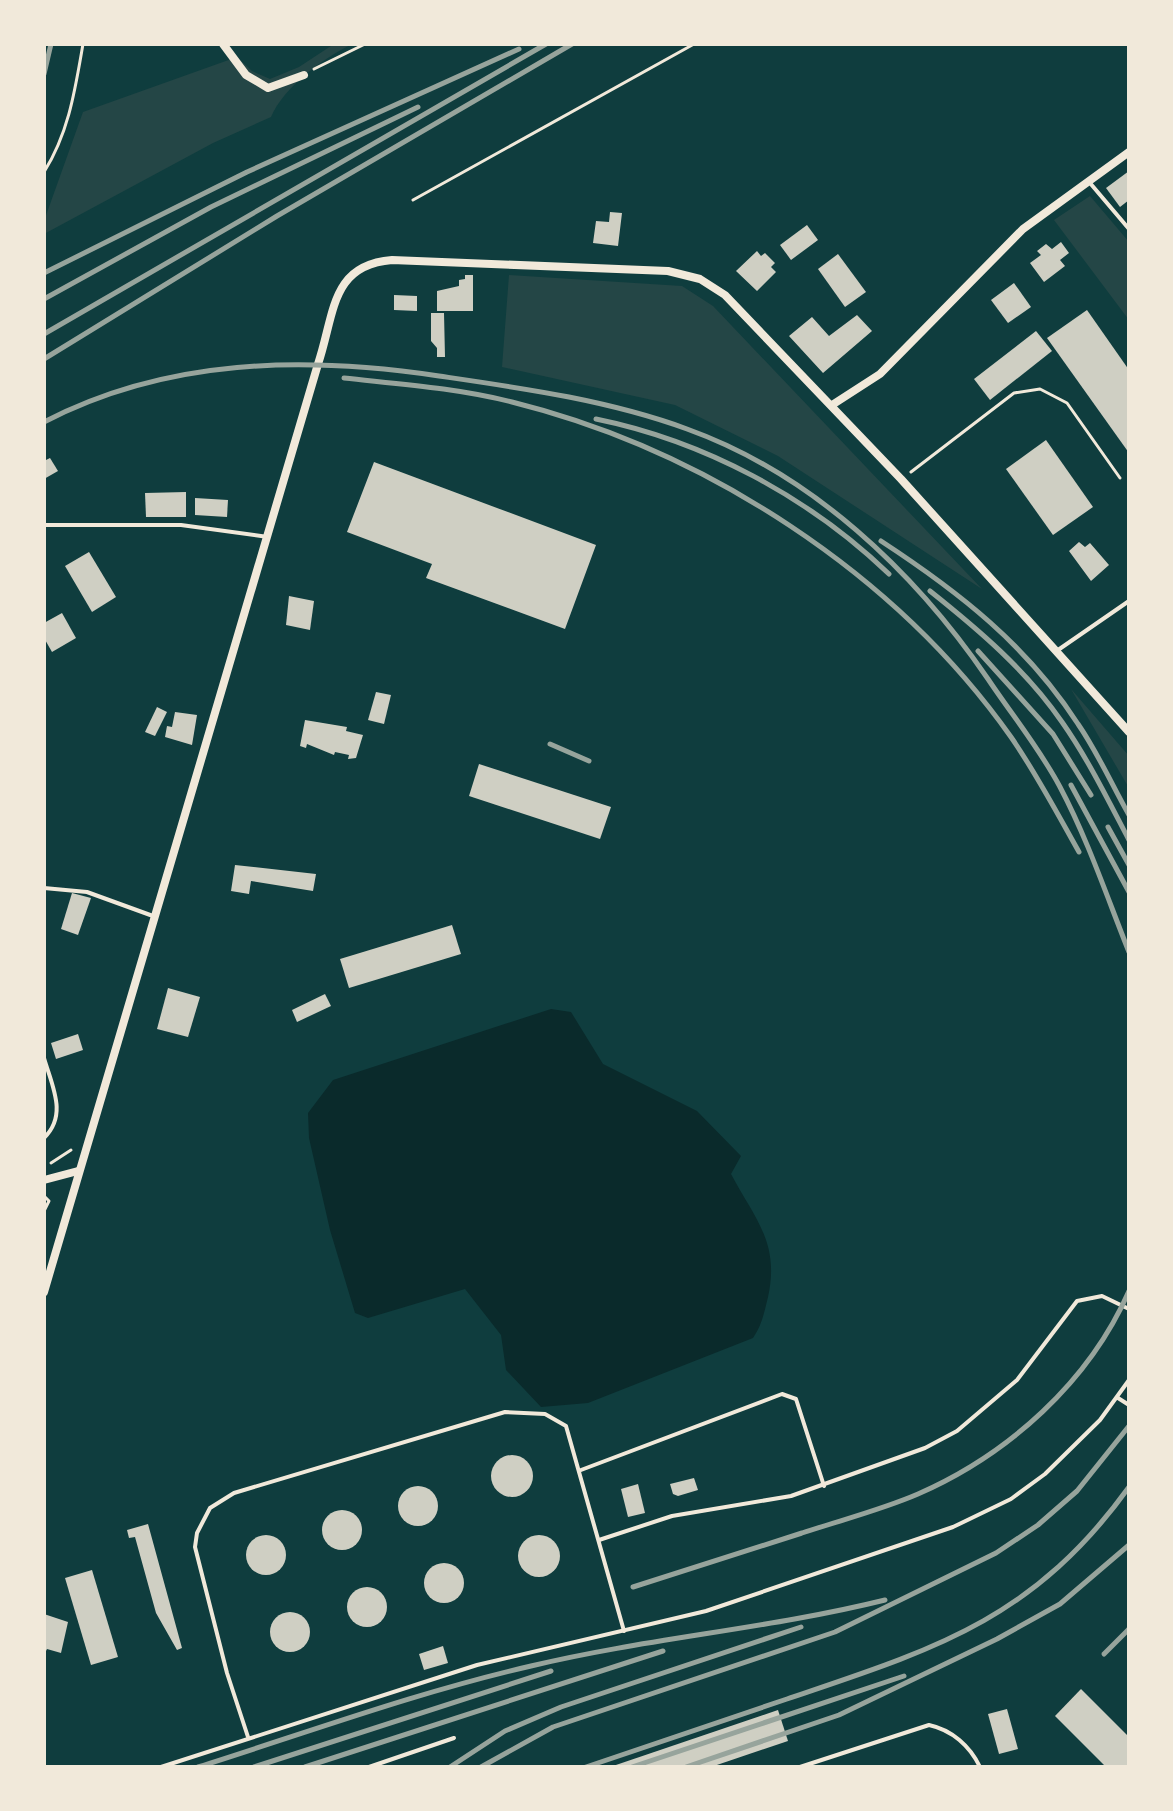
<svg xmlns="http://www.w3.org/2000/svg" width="1173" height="1811" font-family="Montserrat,sans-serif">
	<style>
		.green { fill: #244646 }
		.water { fill: #0a2a2b }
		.building { fill: #cfcfc3 }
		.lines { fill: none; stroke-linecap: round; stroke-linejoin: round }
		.path { stroke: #f1e9da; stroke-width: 3 }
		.service { stroke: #f1e9da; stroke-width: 4 }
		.minor { stroke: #f1e9da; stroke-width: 8 }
		.rail { stroke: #97a49c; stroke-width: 5 }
	</style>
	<rect width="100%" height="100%" fill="#0f3d3e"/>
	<g class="green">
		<path d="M334,44H352C322,59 284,87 271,117L213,143L44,234V221L83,112L237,57L252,71L270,79L299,67Z"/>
		<path d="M1090,196L1129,242V320L1054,220Z"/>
		<path d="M509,275L682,286L713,306L982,589L778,456L675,405L502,367Z"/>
		<path d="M1071,689L1129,756V788Z"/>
	</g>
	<path class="water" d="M551,1009L571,1012L603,1064L697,1111L741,1156L731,1174C755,1219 780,1243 768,1297C764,1313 762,1325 753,1338L588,1403L541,1407L506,1370L501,1335L465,1289L368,1318L355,1313L330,1230L309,1138L308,1113L333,1080Z"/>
	<g class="building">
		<path d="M1129,171V200L1120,207L1106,188Z"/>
		<path d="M610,212L622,213L618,246L593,243L596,221L609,222Z"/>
		<path d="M807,225L818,240L791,260L780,245Z"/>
		<path d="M1061,242L1069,253L1060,260L1065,266L1044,282L1030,263L1041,255L1037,251L1046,244L1052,249Z"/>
		<path d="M757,251L761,256L765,253L775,263L771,267L776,272L757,291L736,271Z"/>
		<path d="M838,254L866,292L845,307L818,269Z"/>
		<path d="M465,275H473V311H437V291L459,286V280L465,279Z"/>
		<path d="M1014,283L1031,307L1008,323L991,300Z"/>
		<path d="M394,295L417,296V311L394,310Z"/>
		<path d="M1087,310L1129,370V453L1047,338Z"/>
		<path d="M431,313H444L445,357H437V348L431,341Z"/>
		<path d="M857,315L872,331L823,373L789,336L812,317L829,336Z"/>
		<path d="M1036,331L1052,351L990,400L974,379Z"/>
		<path d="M1046,440L1093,507L1053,535L1006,469Z"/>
		<path d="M50,458L58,471L44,479V461Z"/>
		<path d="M374,462L596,545L565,629L426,578L432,564L347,532Z"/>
		<path d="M186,492V517H146L145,493Z"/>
		<path d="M195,498L228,500L227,517L195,515Z"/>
		<path d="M1079,542L1085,547L1090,543L1109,565L1091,581L1069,551Z"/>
		<path d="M89,552L116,597L92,612L65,566Z"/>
		<path d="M289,596L314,601L310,630L286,625Z"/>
		<path d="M62,613L76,638L52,652L44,638V623Z"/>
		<path d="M376,692L391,695L384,724L368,720Z"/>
		<path d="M157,707L167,712L155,736L145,732Z"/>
		<path d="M175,712L197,715L192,745L165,737L167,726L172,727Z"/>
		<path d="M305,720L347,727L346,731L363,735L356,758L348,759L349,755L335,752L334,755L307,744L306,748L300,746Z"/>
		<path d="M479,764L611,807L600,839L469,796Z"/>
		<path d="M235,865L316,874L313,891L251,881L249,894L231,891Z"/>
		<path d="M72,893L91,898L78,935L61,929Z"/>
		<path d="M452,925L461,954L349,988L340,959Z"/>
		<path d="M168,988L200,997L188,1037L157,1029Z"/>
		<path d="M325,994L331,1006L297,1022L292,1010Z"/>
		<path d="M78,1034L83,1050L56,1059L51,1043Z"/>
		<circle cx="512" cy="1476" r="21"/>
		<path d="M694,1478L698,1490L678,1496L673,1494L670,1484Z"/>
		<path d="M638,1484L645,1513L628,1517L621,1489Z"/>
		<circle cx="418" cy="1506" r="20"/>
		<circle cx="342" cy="1530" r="20"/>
		<path d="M148,1524L182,1648L177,1650L156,1613L135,1537L129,1538L127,1530Z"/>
		<circle cx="266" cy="1555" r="20"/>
		<circle cx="539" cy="1556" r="21"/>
		<circle cx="444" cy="1583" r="20"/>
		<path d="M92,1570L118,1657L91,1665L65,1578Z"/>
		<circle cx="367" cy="1607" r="20"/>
		<circle cx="290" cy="1632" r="20"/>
		<path d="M44,1614L68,1622L61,1653L47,1649L44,1655Z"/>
		<path d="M443,1646L448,1663L424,1670L419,1654Z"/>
		<path d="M1081,1689L1129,1737L1127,1767H1106L1055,1716Z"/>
		<path d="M1007,1709L1018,1749L999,1754L988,1714Z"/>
		<path d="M778,1710L788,1741L711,1767H610Z"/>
	</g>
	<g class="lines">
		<g class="path">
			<path d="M314,69L365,44"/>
			<path d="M44,172C69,132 75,90 83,44"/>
			<path d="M413,200L694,44"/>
			<path d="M911,472L1014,393L1040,389L1067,403L1120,478"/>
			<path d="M51,1163L71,1150"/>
			<path d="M44,1196L49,1201L44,1211"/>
		</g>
		<g class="service">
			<path d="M1090,183L1129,229"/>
			<path d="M44,525H181L268,537"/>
			<path d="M1058,650L1129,601"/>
			<path d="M44,888L87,892L153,916"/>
			<path d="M44,1058C52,1086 68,1115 44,1138"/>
			<path d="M1118,1398L1129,1405"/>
			<path d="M581,1470L782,1394L796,1399L824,1486"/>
			<path d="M599,1540L672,1516L791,1496L925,1448L957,1431L1017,1380L1077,1301L1102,1296L1129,1309"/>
			<path d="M248,1737L227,1673L195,1547L197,1533L210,1508L234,1493L505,1412L545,1414L566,1426L624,1631"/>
			<path d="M161,1767L477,1665L706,1611L953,1527L1011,1499L1045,1474L1100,1420L1129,1380"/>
			<path d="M369,1767L454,1738"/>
			<path d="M800,1767L929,1725C952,1730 970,1746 980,1767"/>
		</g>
		<g class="minor">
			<path d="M223,44L246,75L268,88L304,75"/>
			<path d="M832,405L880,374L1023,229L1129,152"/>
			<path d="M44,1180L78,1171"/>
			<path d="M44,1292L318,364C335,314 330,265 392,260L668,271L700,279L725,295L901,479L1129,732"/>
		</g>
		<g class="rail">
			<path d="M44,74L51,44"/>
			<path d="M44,273L247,172L519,49"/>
			<path d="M44,299L211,207L418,107"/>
			<path d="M44,334L546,44"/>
			<path d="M44,359L277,216L572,44"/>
			<path d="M344,378C399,384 457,388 512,402C705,450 895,573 1011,737C1036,773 1057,813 1079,852"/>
			<path d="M596,419C704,441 809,497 889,574"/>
			<path d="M44,422C167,358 304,356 439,376C521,388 608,400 687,429C812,474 914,571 988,679C1012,715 1040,749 1060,787C1088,840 1107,897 1129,952"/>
			<path d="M881,541C959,592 1027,645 1078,724C1098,753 1112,785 1129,815"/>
			<path d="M930,591C979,630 1026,670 1062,722C1088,759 1108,800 1129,840"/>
			<path d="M978,651L1053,734L1091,795"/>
			<path d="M550,744L589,761"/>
			<path d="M1071,785L1129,892"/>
			<path d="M1108,827L1129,865"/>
			<path d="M633,1587C690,1569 746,1551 802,1533C841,1520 881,1510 918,1494C1009,1454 1089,1382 1129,1291"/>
			<path d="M1104,1654L1129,1629"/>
			<path d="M198,1767C309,1732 418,1692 531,1666C648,1638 768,1629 885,1600"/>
			<path d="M254,1767L551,1671"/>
			<path d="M305,1767L663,1651"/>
			<path d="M450,1767L505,1731L561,1707L801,1627"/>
			<path d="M481,1767L553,1727L835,1632L996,1553L1038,1525L1077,1491L1129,1426"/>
			<path d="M586,1767C653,1744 720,1721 787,1699C935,1649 1033,1620 1129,1487"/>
			<path d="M632,1767L904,1676"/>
			<path d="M686,1767L839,1715L997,1639L1060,1604L1129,1545"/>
		</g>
	</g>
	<rect width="1173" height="1811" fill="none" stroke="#f1e9da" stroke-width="92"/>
</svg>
